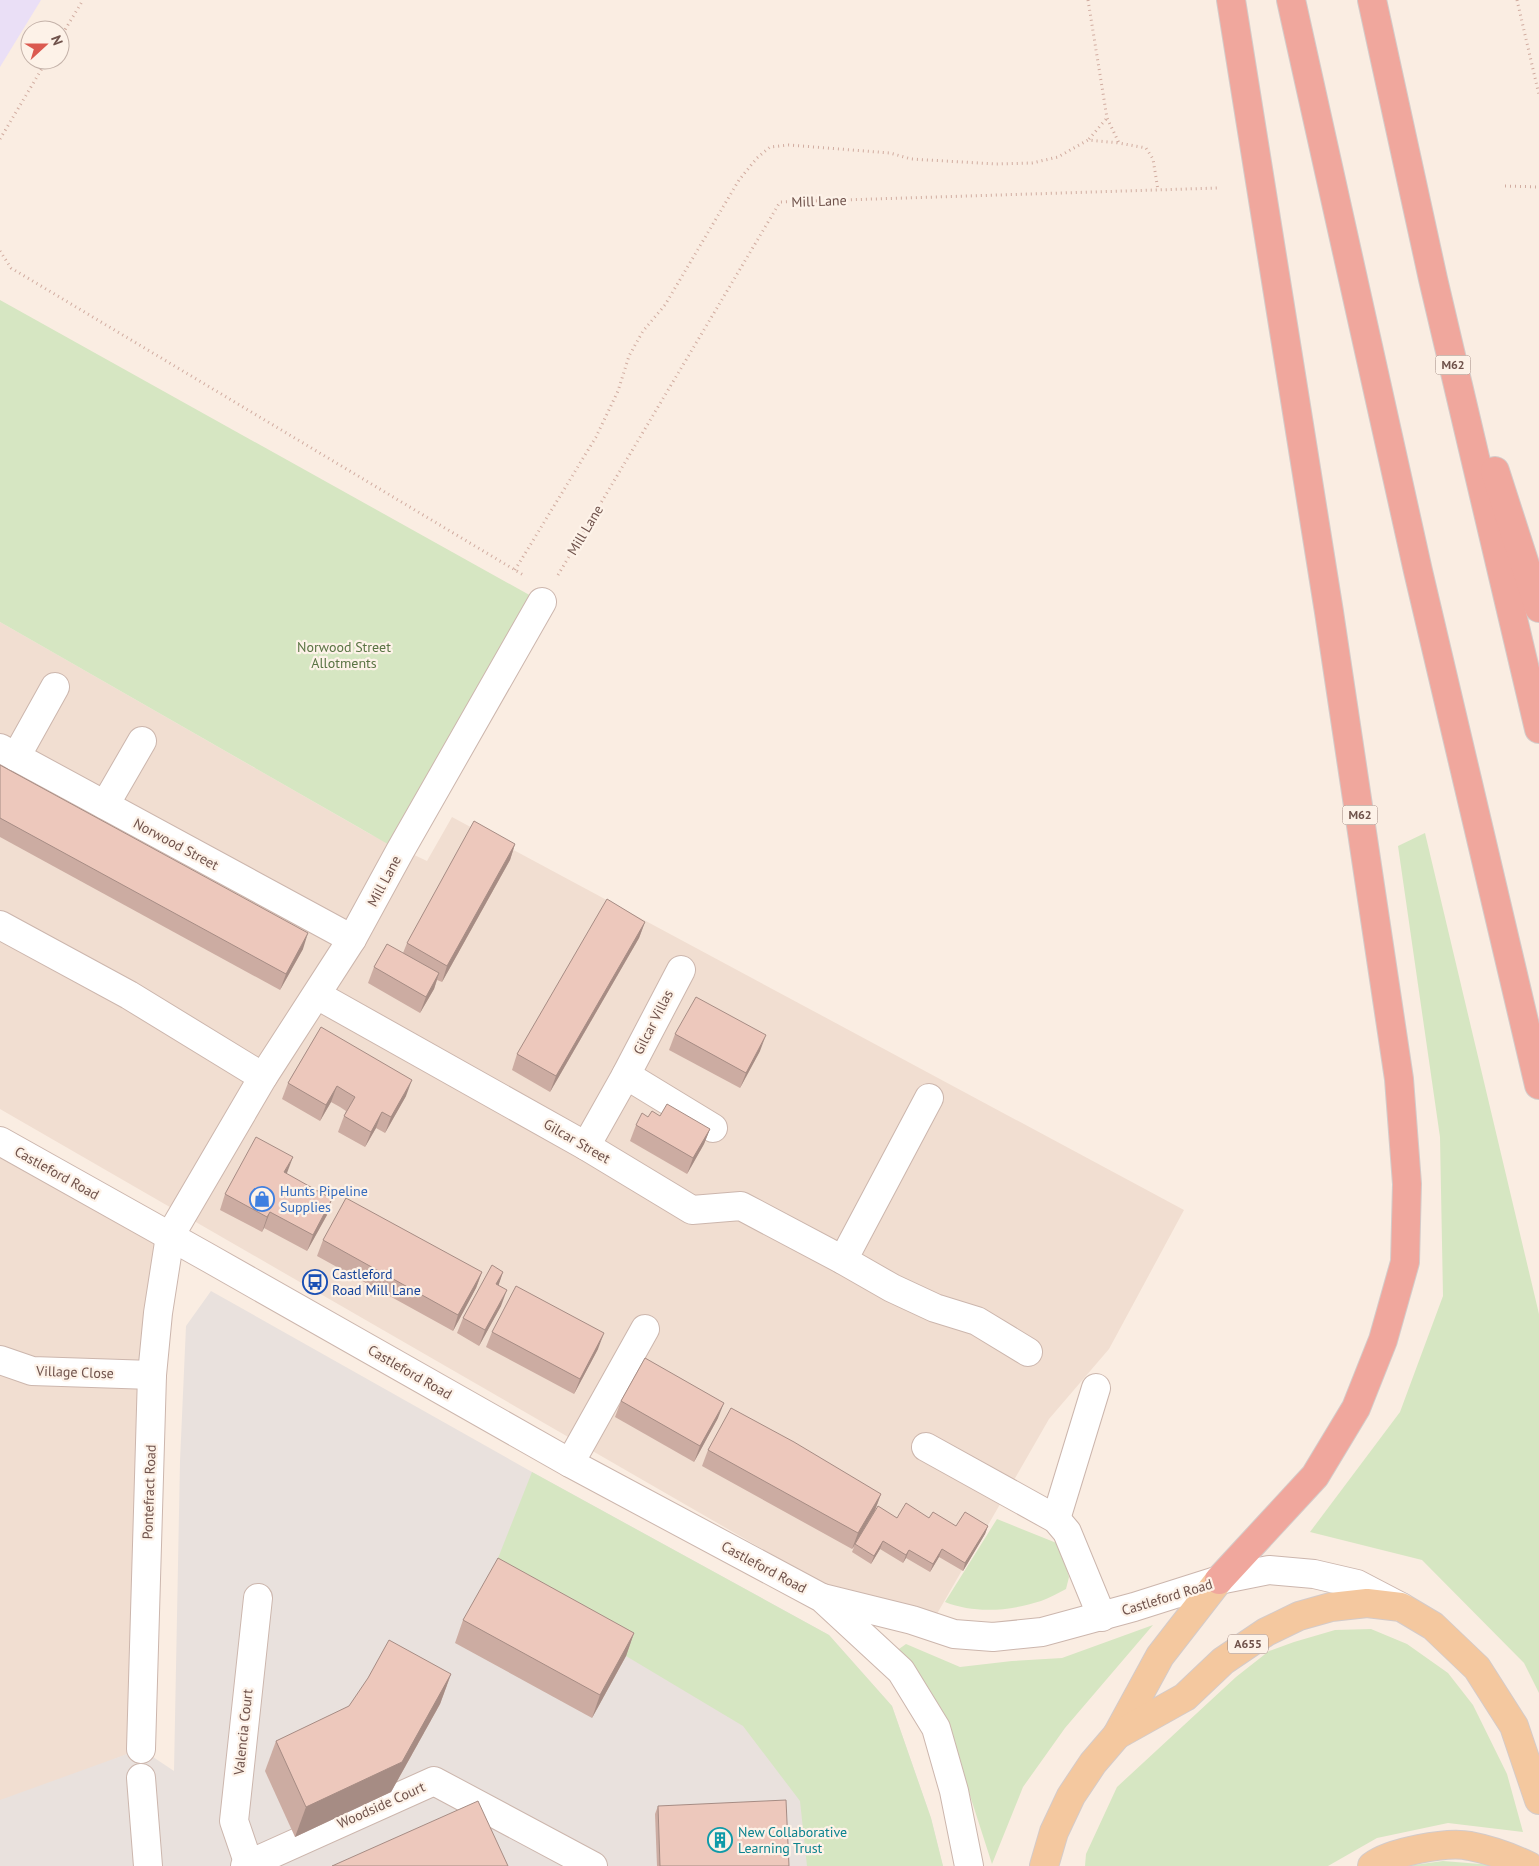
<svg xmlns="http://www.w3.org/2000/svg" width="1539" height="1866" font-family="'PT Sans',sans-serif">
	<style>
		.residential { fill: #f1ded1 }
		.industrial { fill: #e9e1dd }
		.education { fill: #eadff6 }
		.green { fill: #d6e6c2 }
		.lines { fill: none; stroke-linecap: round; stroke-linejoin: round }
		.minor-casing { stroke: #ccb6ad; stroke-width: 30 }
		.major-casing { stroke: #d4cbc9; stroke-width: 30 }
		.highway-casing { stroke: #d4cbc9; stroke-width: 30 }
		.path { stroke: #d1aca0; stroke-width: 3; stroke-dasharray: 1 4; stroke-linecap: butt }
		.minor { stroke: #fff; stroke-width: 28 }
		.major { stroke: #f4c89f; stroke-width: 28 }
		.highway { stroke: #f0a79d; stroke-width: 28 }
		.wall { fill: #ccaca2 }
		.shaded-wall { fill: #a68c84 }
		.building { fill: #edc8bc; stroke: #a68c84 }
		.labels { text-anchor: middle; stroke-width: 4.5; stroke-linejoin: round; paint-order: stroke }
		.shield { fill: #fdf2e8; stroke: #9a827a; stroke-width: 1 }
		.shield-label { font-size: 12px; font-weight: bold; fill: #6f524b }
		.street-label { font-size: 14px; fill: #6f524b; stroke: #fdf2e8 }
		.park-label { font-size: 14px; fill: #5a7444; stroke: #fdf2e8 }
		.shop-label { font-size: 14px; fill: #366cbe; stroke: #fdf2e8; text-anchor: start }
		.transit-label { font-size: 14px; fill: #164399; stroke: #fdf2e8; text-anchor: start }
		.culture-label { font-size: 14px; fill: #0d838f; stroke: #fdf2e8; text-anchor: start }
	</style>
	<rect width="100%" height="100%" fill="#faede2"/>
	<g class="residential">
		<path d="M0,622L370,834L427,861L452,817L1184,1210L1109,1349L1049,1419L934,1619L830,1588L0,1109Z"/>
		<path d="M0,1141L170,1236L141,1749L0,1803Z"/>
	</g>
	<path class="industrial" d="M211,1291L532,1472L829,1635L892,1706L931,1818L943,1866H0V1800L141,1749L174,1771L180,1461L186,1326Z"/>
	<path class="education" d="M0,0H41L0,67Z"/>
	<g class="green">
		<path d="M0,300L542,602L400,851L0,622Z"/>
		<path d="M1425,833L1539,1314V1693L1524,1663L1422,1560L1310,1532L1400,1412L1443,1296L1440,1137L1398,846Z"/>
		<path d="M532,1472L829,1635L892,1706L931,1818L943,1866H807L800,1801L743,1726L626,1656L489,1581Z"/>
		<path d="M997,1519L1059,1544L1069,1577L1066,1589C1058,1593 1049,1598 1041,1601C1010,1611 975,1614 945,1602Z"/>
		<path d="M1153,1625L1065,1728L1023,1787L992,1864L949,1730L899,1649L906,1644L960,1667L1012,1661L1062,1658Z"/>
		<path d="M1371,1629L1407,1644L1448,1673L1473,1705L1507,1774L1523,1832L1448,1823L1377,1838L1328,1866H1085L1086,1854L1117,1787L1236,1677L1269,1651L1294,1642L1335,1630Z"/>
		<path d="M1443,1861L1493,1865L1495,1866H1407Z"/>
	</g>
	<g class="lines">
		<defs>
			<g id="minor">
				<path d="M0,748L352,939"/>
				<path d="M16,757L55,687"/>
				<path d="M105,805L142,741"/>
				<path d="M0,925L129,995L263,1077"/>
				<path d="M317,995L586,1146L692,1210L741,1206L843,1260L892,1288L935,1308L977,1321L1028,1352"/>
				<path d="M626,1075L713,1128"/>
				<path d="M0,1141L207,1257L570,1463L822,1598L901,1671L936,1728L954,1791L969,1866"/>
				<path d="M586,1146L626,1075L681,970"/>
				<path d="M843,1260L929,1098"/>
				<path d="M0,1360L32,1371L152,1375"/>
				<path d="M926,1447L1056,1519L1067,1532L1102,1617"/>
				<path d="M570,1463L645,1329"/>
				<path d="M1056,1519L1096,1388"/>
				<path d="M823,1598L912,1620L954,1634L993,1637L1042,1632L1134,1607L1219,1580L1269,1570L1314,1574L1357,1584L1401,1607"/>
				<path d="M141,1749L152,1375L158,1313L170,1236L263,1077L352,939L400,851L542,602"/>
				<path d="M141,1778L148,1866"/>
				<path d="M249,1865L234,1821L258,1598"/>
				<path d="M245,1866L434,1781L593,1866"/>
			</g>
			<g id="major">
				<path d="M1117,1735L1160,1656L1219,1580"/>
				<path d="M1044,1866L1054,1832L1071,1796L1093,1763L1117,1735L1185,1697L1223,1661L1266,1632L1299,1616L1331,1607L1367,1603L1401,1607L1433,1626L1477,1668L1514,1726L1539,1800"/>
				<path d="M1372,1866C1390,1852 1448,1841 1470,1846C1491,1850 1510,1857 1529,1866"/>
			</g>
			<g id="highway">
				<path d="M1291,0L1418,571L1539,1085"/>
				<path d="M1372,0L1433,279L1539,729"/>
				<path d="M1495,471L1539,608"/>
				<path d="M1219,1580L1315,1476L1356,1408L1383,1340L1405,1262L1407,1184L1399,1079L1329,612L1231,0"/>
			</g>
		</defs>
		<use href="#minor" class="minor-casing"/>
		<use href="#major" class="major-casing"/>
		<use href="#highway" class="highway-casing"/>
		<g class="path">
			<path d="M1088,0L1107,118L1119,143L1146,148L1153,159L1158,190"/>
			<path d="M1517,0L1539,95"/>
			<path d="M60,38L83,0"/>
			<path d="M0,139L47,60"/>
			<path d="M1089,139L1107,118"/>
			<path d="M1505,186L1539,187"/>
			<path d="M0,251L11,268L525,576"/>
			<path d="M515,570L596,437L618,391L629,356L643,331L665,305L739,180L757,158L770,147L789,145L890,153L911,159L996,164L1032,163L1058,157L1088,140L1119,143"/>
			<path d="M558,575L780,202L1218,188"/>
		</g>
		<use href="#minor" class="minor"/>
		<use href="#major" class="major"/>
		<use href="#highway" class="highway"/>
	</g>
	<g class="wall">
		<path d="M0,765L303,949L280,990L0,837Z"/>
		<path d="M515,844L510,860L442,982L437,980L434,989L420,1013L368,983L374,967L403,953L407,943Z"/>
		<path d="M645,922L639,938L550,1092L512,1070L517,1054Z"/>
		<path d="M321,1027L406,1096L385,1133L376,1128L365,1147L338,1132L344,1116L346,1111L340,1107L331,1102L320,1121L282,1099L288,1083Z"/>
		<path d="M675,1034L760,1051L740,1088L669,1050Z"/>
		<path d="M660,1116L710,1129L704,1144L687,1174L630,1141L636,1125L648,1117Z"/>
		<path d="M287,1174L327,1215L307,1251L264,1228L262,1232L220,1210L225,1194Z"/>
		<path d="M323,1240L482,1272L476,1288L453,1331L317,1256Z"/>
		<path d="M503,1272L498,1285L501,1306L479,1346L457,1333L463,1318Z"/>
		<path d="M492,1332L598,1349L574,1394L486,1347Z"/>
		<path d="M621,1401L718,1418L694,1462L615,1417Z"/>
		<path d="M708,1450L881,1494L875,1510L897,1518H929L956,1526H988L985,1534L963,1571L939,1557L930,1572L906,1558L903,1563L880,1549L871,1564L852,1552L854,1547L852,1549L702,1466Z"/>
		<path d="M463,1620L634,1633L626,1656L592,1718L455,1643Z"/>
		<path d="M451,1674L440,1704L391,1792L295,1837L265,1771L276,1741Z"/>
		<path d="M658,1806L789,1866H657L655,1814Z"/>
	</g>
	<g class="shaded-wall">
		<path d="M515,844L510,860L442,982L447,966Z"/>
		<path d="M645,922L639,938L550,1092L556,1076Z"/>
		<path d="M308,933L303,949L280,990L286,974Z"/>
		<path d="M439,973L434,989L420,1013L426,997Z"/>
		<path d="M766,1035L760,1051L740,1088L746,1073Z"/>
		<path d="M412,1080L406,1096L385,1133L391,1117Z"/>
		<path d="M337,1086L331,1102L320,1121L326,1105Z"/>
		<path d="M382,1112L376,1128L365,1147L371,1132Z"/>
		<path d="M710,1129L704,1144L687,1174L693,1158Z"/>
		<path d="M293,1157L287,1173L278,1188L284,1172Z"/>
		<path d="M332,1199L327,1215L307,1251L313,1235Z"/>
		<path d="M270,1212L264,1228L262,1232L267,1217Z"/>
		<path d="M482,1272L476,1288L453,1331L458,1315Z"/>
		<path d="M503,1272L498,1287L496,1284Z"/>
		<path d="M507,1290L501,1306L479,1346L485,1330Z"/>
		<path d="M604,1333L598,1349L574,1394L580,1379Z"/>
		<path d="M724,1403L718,1418L694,1462L700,1446Z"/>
		<path d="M881,1494L875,1510L852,1549L858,1533Z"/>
		<path d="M988,1526L985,1534L963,1571L965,1563Z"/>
		<path d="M883,1541L880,1549L871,1564L874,1556Z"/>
		<path d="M942,1549L939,1557L930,1572L933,1564Z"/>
		<path d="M909,1550L906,1558L903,1563L906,1555Z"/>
		<path d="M634,1633L626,1656L592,1718L600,1695Z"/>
		<path d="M451,1674L440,1704L391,1792L295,1837L306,1807Z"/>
	</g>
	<g class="building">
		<path d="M0,765L308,933L286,974L0,818Z"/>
		<path d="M474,821L515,844L447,966L407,943Z"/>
		<path d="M607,899L645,922L556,1076L517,1054Z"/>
		<path d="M387,944L439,973L426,997L374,967Z"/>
		<path d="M696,997L766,1035L746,1073L675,1034Z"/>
		<path d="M321,1027L412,1080L391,1117L382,1112L371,1132L344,1116L355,1097L345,1091L337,1086L326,1105L288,1083Z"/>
		<path d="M667,1104L710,1129L693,1158L636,1125L642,1113L648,1117L652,1111L660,1116Z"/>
		<path d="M256,1137L293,1157L284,1172L332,1199L313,1235L270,1212L267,1217L225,1194Z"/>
		<path d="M346,1198L482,1272L458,1315L323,1240Z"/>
		<path d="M492,1265L503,1272L496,1284L507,1290L485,1330L463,1318Z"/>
		<path d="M516,1286L604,1333L580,1379L492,1332Z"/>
		<path d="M645,1358L724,1403L700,1446L621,1401Z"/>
		<path d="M731,1408L794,1442L881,1494L858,1533L708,1450Z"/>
		<path d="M906,1503L929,1518L933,1512L956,1526L965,1512L988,1526L965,1563L942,1549L933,1564L909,1550L906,1555L883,1541L874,1556L855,1544L878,1506L897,1518Z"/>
		<path d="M498,1558L634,1633L600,1695L463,1620Z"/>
		<path d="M389,1640L451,1674L402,1762L306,1807L276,1741L349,1706L368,1678Z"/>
		<path d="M786,1800L789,1866H660L658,1806Z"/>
		<path d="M478,1801L508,1866H332Z"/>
	</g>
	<defs>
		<symbol id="shop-ring" viewBox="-11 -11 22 22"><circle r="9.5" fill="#fdf2e8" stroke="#3f7fe0" stroke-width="1.5"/><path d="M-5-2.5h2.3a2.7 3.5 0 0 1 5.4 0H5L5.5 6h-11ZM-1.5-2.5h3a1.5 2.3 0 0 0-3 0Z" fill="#3f7fe0"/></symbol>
		<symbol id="bus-ring" viewBox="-11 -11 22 22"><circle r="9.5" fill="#fdf2e8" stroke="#1a4fb4" stroke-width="1.5"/><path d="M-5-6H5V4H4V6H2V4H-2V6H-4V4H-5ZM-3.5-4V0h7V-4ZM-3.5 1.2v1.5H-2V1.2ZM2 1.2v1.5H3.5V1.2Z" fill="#1a4fb4"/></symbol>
		<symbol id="building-ring" viewBox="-11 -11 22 22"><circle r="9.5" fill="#fdf2e8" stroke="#0f9aa8" stroke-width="1.5"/><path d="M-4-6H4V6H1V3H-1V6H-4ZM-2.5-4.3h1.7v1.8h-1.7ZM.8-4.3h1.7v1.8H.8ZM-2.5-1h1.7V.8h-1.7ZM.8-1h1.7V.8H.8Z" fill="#0f9aa8"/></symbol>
	</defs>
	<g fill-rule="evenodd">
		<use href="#shop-ring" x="248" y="1185" width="28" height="28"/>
		<use href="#bus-ring" x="301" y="1268" width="28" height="28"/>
		<use href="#building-ring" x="706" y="1826" width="28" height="28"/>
	</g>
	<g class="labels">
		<g class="shield">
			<rect x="1435.5" y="355.5" width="35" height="19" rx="4"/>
			<rect x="1342.5" y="805.5" width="35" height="19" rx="4"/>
			<rect x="1228" y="1634.5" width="40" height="19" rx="4"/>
		</g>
		<g class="shield-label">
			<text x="1453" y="369">M62</text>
			<text x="1360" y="819">M62</text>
			<text x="1248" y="1648">A655</text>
		</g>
		<g class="street-label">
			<text transform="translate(819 201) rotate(-2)" y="5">Mill Lane</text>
			<text transform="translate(585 530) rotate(-59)" y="5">Mill Lane</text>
			<text transform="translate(176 844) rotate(28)" y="5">Norwood Street</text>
			<text transform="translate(384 881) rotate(-62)" y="5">Mill Lane</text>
			<text transform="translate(653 1022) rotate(-63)" y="5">Gilcar Villas</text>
			<text transform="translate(577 1141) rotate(30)" y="5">Gilcar Street</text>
			<text transform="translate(57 1173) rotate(29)" y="5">Castleford Road</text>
			<text transform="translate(75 1372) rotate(2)" y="5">Village Close</text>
			<text transform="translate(410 1372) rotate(30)" y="5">Castleford Road</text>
			<text transform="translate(149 1492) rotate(-88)" y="5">Pontefract Road</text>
			<text transform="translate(764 1567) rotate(28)" y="5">Castleford Road</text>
			<text transform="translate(1167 1597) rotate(-17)" y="5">Castleford Road</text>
			<text transform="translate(243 1732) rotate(-84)" y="5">Valencia Court</text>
			<text transform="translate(381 1805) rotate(-24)" y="5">Woodside Court</text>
		</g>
		<g class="park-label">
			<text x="344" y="652">Norwood Street<tspan x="344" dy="16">Allotments</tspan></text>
		</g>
		<g class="shop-label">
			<text x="280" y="1196">Hunts Pipeline<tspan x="280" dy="16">Supplies</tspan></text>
		</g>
		<g class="transit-label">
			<text x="332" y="1279">Castleford<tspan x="332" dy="16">Road Mill Lane</tspan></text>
		</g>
		<g class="culture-label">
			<text x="738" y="1837">New Collaborative<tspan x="738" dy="16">Learning Trust</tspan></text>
		</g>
	</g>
	<g transform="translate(45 45) rotate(69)"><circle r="24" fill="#fdf2e8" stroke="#c4b2a9"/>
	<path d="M0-4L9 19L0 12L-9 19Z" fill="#db5a50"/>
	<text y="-8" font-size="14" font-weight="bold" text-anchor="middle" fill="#6f524b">N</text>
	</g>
</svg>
